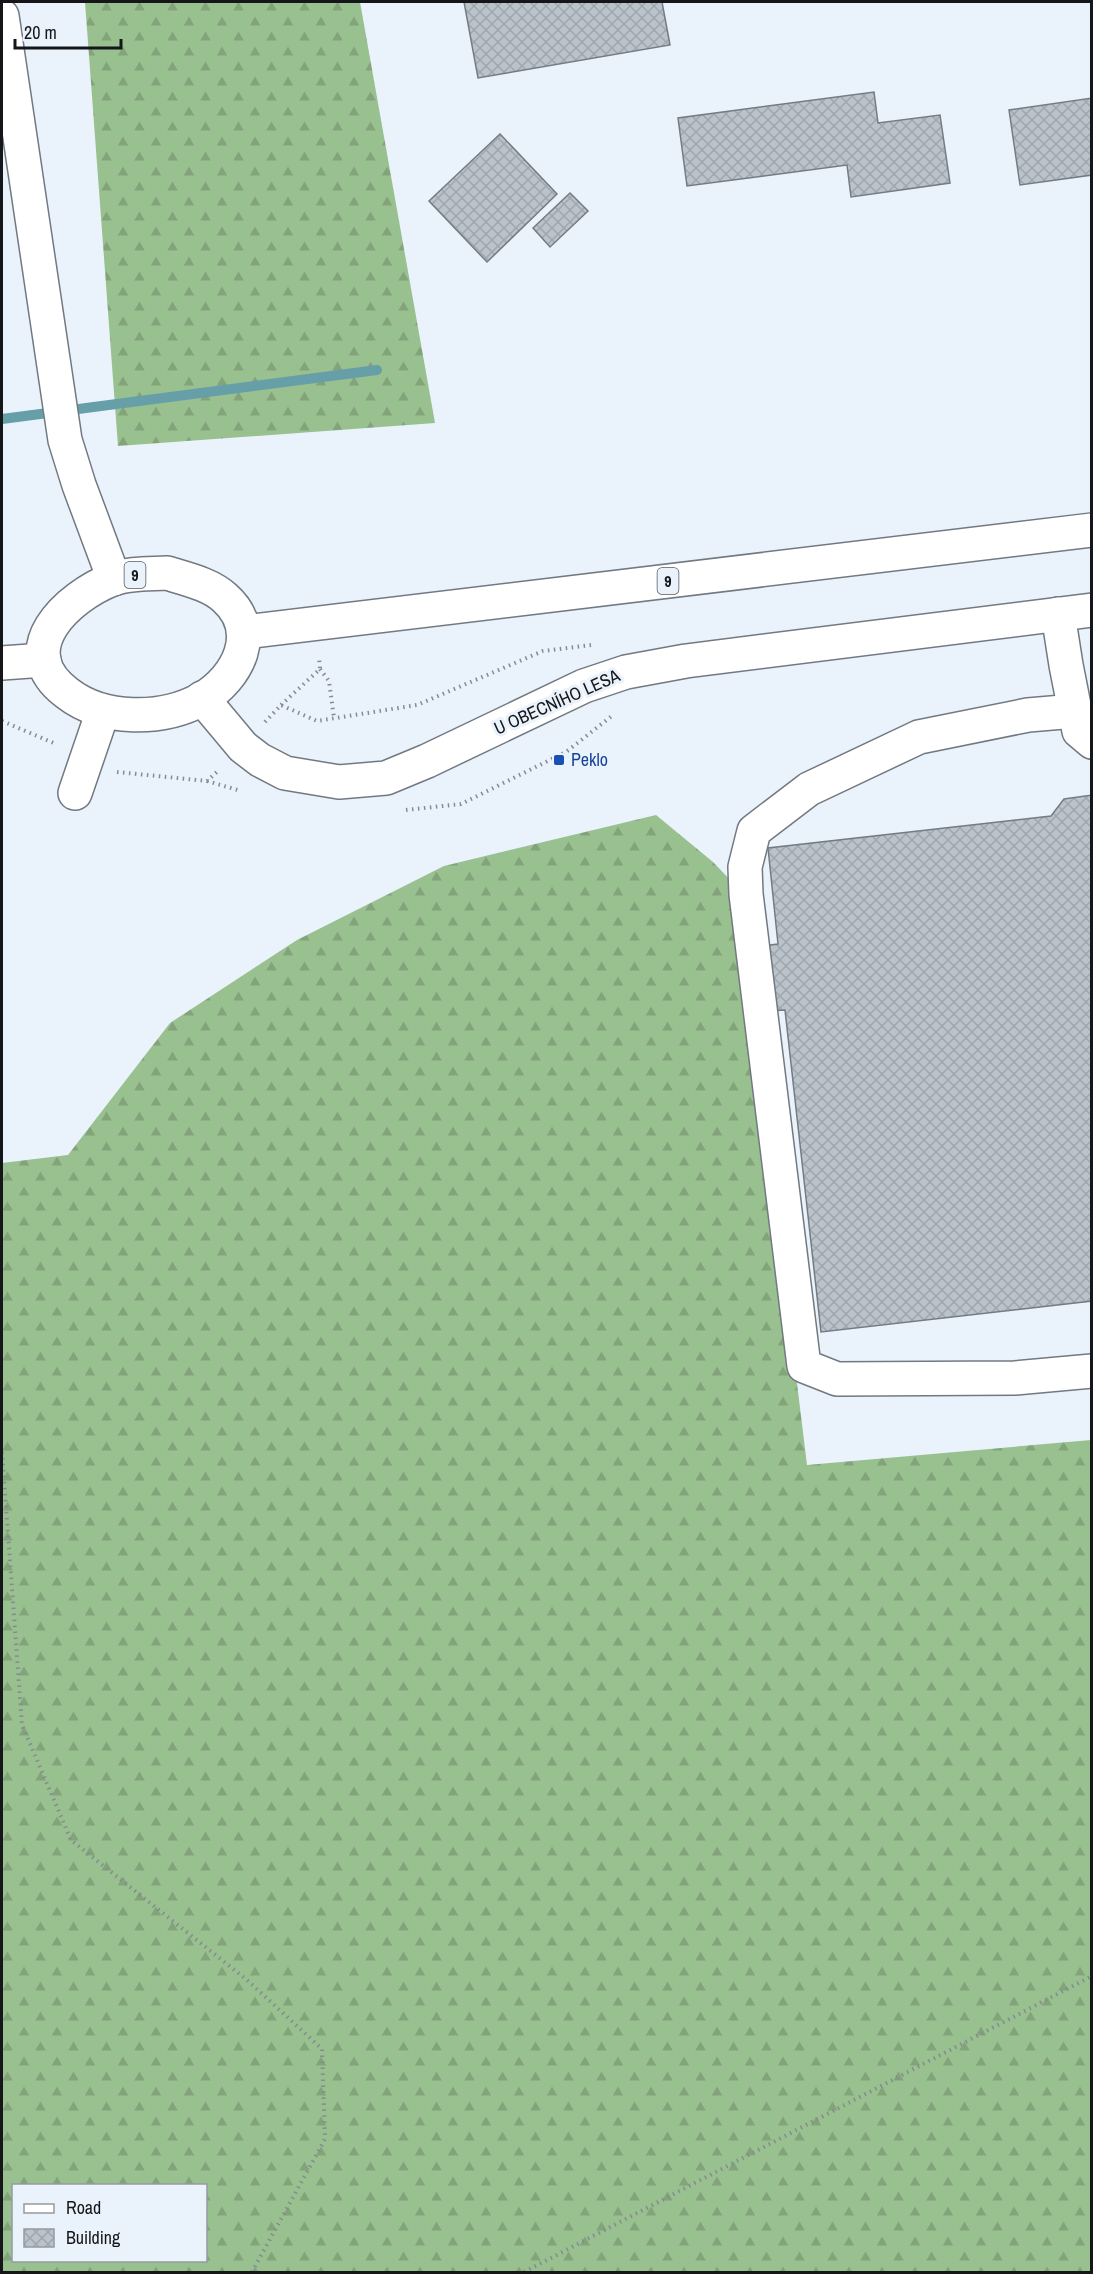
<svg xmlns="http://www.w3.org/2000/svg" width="1093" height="2274" font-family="'Archivo Narrow',sans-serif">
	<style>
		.forest { fill: url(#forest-firs); fill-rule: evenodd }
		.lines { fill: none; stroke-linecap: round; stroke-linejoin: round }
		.stream { stroke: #679fa9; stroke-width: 10 }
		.building { fill: url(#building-cross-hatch); stroke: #747b83; stroke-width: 1.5 }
		.minor-casing { stroke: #727981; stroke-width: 36 }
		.major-casing { stroke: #727981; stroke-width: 36 }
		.path { stroke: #868b91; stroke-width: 4; stroke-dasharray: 1.5 4.5; stroke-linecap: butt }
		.minor { stroke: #fff; stroke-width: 33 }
		.major { stroke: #fff; stroke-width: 33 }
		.transit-dot { fill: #1a4fb4; stroke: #eaf2fb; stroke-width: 2 }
		.labels { text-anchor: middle; stroke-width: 6; stroke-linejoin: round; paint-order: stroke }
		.shield { fill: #eaf2fb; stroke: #54585d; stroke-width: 1.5 }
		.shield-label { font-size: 16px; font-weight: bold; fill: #141619 }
		.street-label { font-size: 18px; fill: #141619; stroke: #eaf2fb }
		.transit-label { font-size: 18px; fill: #164399; stroke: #eaf2fb; text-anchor: start }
	</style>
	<defs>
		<pattern id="forest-firs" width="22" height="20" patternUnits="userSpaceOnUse" patternTransform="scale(1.5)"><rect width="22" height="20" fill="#99c08f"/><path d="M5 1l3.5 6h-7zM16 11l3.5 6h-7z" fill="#83a47b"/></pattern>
		<pattern id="building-cross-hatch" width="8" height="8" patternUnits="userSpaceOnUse" patternTransform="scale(1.5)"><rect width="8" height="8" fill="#bac2ca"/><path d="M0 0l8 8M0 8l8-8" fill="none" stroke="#9fa6ad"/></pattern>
	</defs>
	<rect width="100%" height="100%" fill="#eaf2fb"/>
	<g class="forest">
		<path d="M85,2H360L435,423L118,446Z"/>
		<path d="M656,815L713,862L736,886L807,1465L1091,1440V2272H2V1163L68,1155L170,1023L297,940L444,866ZM14,2186H206V2260H14Z"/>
	</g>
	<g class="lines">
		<path class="stream" d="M2,419L377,370"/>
	</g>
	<g class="building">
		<path d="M464,2H662L670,45L478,78Z"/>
		<path d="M874,92L878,123L940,115L950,183L851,197L847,165L687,186L678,118Z"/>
		<path d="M1092,98V175L1020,185L1009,110Z"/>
		<path d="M500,134L557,194L487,262L429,201Z"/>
		<path d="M570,193L588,211L550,247L533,228Z"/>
		<path d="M1092,795V1301L821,1332L785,1010L768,1011L761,946L778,944L768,848L1051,816L1064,799Z"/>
	</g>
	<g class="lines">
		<defs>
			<g id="minor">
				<path d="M2,16L65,440L79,485L114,579"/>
				<path d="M1058,614L1066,665L1079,731L1092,742"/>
				<path d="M202,698L243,747L260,760L285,773L339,782L386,778L427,761L584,686L626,672L686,661L1092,610"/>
				<path d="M1075,711L1028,715L919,737L809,789L754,831L745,867L746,894L804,1366L837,1379L1015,1378L1092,1371"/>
				<path d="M75,793L103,711"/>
			</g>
			<g id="major">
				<path d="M167,573C186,579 210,584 225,598C262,631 238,678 202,699C162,721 103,721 67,693C10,650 67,597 113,579C129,573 149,574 167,573Z"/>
				<path d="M245,632L1092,530"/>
				<path d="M2,663L44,660"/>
			</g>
		</defs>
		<use href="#minor" class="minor-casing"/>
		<use href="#major" class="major-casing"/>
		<g class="path">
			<path d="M320,669L329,681L334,718"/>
			<path d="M281,705L320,669L319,657"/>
			<path d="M2,721L56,744"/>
			<path d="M265,722L281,705L317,721L417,705L543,651L591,645"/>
			<path d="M117,772L207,781L219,770"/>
			<path d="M207,781L241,791"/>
			<path d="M406,810L461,804L566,752L613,715"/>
			<path d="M2,1452L22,1725L71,1840L247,1980L322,2049L325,2139L252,2272"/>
			<path d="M524,2272L1092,1976"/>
		</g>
		<use href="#minor" class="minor"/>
		<use href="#major" class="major"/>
	</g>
	<rect class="transit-dot" x="553" y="754" width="12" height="12" rx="3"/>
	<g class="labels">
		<g class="shield">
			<rect x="124.5" y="562" width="21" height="26" rx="4.5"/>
			<rect x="657.5" y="568" width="21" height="26" rx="4.5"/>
		</g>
		<g class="shield-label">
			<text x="135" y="581">9</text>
			<text x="668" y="587">9</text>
		</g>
		<g class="street-label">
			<text transform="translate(557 702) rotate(-24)" y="6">U OBECNÍHO LESA</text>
		</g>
		<g class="transit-label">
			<text x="571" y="766">Peklo</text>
		</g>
	</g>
	<rect width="1093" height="2274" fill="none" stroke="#141619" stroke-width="6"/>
	<rect x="12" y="2184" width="195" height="78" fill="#eaf2fb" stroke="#949aa1" stroke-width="1.5"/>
	<rect x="24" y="2204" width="30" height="9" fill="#ffffff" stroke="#949aa1" stroke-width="1.5"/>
	<text x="66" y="2214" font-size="18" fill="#141619">Road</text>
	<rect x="24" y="2229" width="30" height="18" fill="url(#building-cross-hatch)" stroke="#949aa1" stroke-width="1.5"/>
	<text x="66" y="2244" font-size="18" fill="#141619">Building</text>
	<path d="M15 39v9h106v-9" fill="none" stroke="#141619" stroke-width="3"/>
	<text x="24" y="39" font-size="18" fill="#141619" stroke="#eaf2fb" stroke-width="4.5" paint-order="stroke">20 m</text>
</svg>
